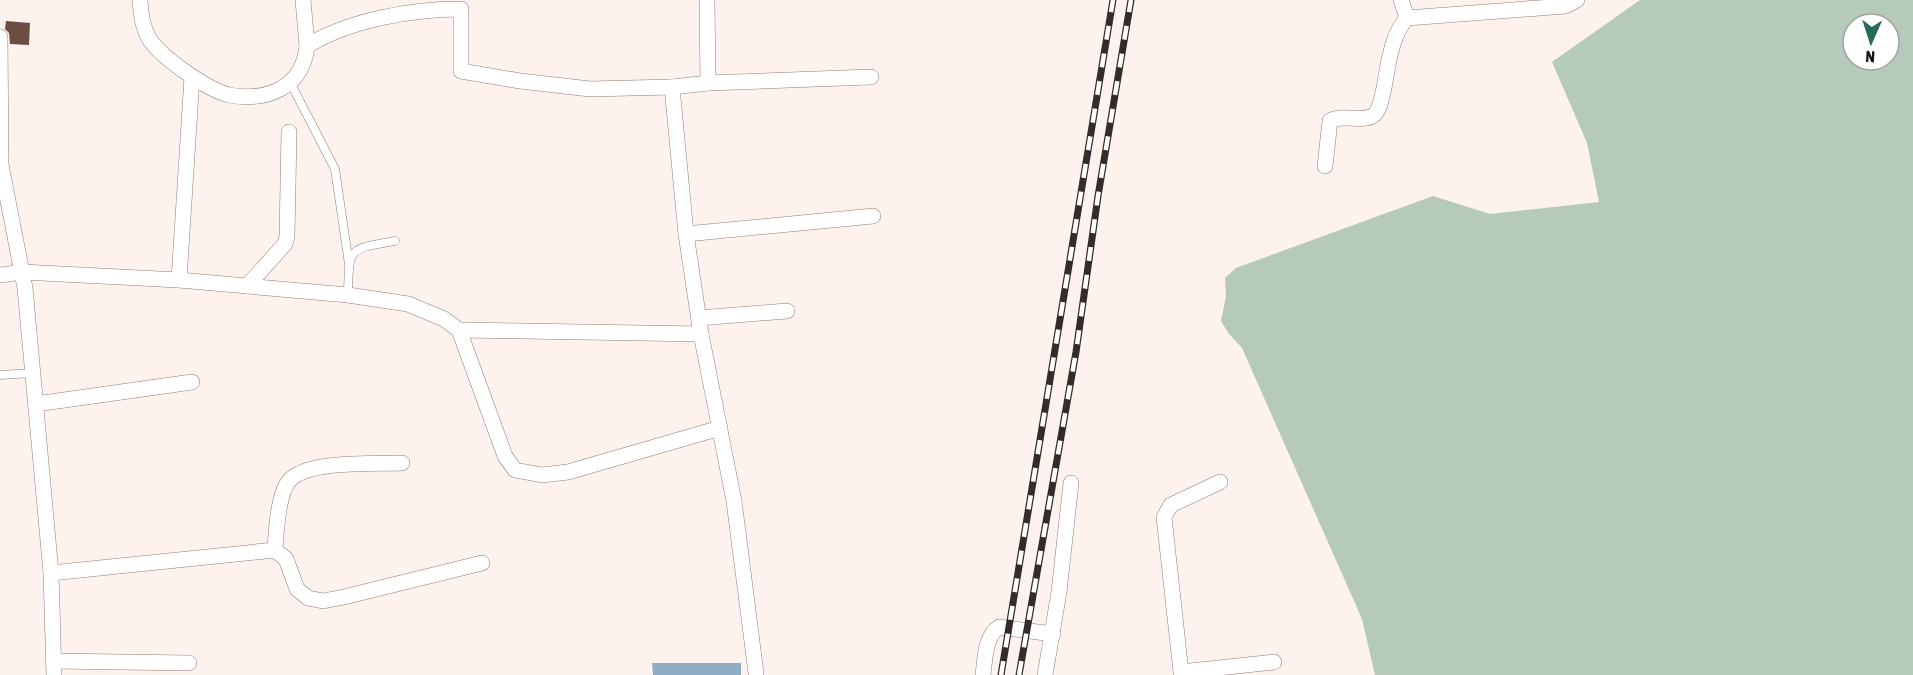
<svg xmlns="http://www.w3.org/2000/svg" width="1913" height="675" font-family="'Asap Condensed',sans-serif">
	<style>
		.green { fill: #b5cabb; fill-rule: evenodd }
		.water { fill: #8eadc4 }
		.building { fill: #6d4d40 }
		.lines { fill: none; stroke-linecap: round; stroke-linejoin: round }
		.service-casing { stroke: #8e7e78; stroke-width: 9 }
		.minor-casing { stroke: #8e7e78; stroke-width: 16 }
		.service { stroke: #fff; stroke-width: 8 }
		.minor { stroke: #fff; stroke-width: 15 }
		.rail-casing { stroke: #332c2a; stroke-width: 7 }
		.rail { stroke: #fff; stroke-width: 4.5; stroke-dasharray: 14; stroke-linecap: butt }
	</style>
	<rect width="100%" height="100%" fill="#fdf2ee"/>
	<path class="green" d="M1640,0H1913V675H1375L1362,619L1242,348L1229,334L1221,321L1226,296L1225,278L1236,268L1433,196L1490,214L1599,202L1587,143L1552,62ZM1853,24H1889V60H1853Z"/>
	<path class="water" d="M652,663H741V675H653Z"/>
	<path class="building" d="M6,21L30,23L29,45L10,44L9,33L5,29Z"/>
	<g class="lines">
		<defs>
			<g id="service">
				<path d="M291,84L335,169L349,264"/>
				<path d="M348,295C349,247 348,249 395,241"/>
				<path d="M0,375L33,373"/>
			</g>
			<g id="minor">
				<path d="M140,0C141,14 142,27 150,40C162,58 208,90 229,95C268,102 303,87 307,46C349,20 412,9 461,9V71L520,81L590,89L672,87L686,234L701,334L459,330"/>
				<path d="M303,0L307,46"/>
				<path d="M707,0L708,83"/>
				<path d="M1401,0L1407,18"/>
				<path d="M0,37L1,165L25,288L51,573L54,675"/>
				<path d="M672,87L708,83L871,77"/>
				<path d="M1325,166L1330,121C1343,113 1365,124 1375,114C1380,109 1381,100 1383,93C1388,69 1390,36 1407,18L1565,6L1577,0"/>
				<path d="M686,234L873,216"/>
				<path d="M0,275L22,272L179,280L348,295L408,304L444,319L459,330L505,456L515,470L542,475L568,472L720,428"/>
				<path d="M179,280L192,77"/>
				<path d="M247,286L285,244L287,237L289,132"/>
				<path d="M699,318L787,311"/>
				<path d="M701,334L734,501L756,673"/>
				<path d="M36,404L192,382"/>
				<path d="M1220,482L1171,505L1164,517L1181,672L1274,662"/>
				<path d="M275,550C276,532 278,494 289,481C306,460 375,464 402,463"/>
				<path d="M51,573L275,550L286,559L297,589L308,598L323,601L344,597L482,563"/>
				<path d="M54,661L189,663"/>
				<path d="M983,675C985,659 985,636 999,627L1053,634"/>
				<path d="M1045,675L1059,592L1071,483"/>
			</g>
		</defs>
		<use href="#service" class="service-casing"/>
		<use href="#minor" class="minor-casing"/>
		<use href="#service" class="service"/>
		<use href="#minor" class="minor"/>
		<defs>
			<g id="rail">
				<path d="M1001,675L1113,0"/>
				<path d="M1019,675L1076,352L1098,196L1131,0"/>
			</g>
		</defs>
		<use href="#rail" class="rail-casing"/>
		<use href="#rail" class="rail"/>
	</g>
	<g transform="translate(1871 42) rotate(183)"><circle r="28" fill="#ffffff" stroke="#a3a1a0" stroke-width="1.5"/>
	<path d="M0-4.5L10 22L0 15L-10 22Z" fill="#276a5b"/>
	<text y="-9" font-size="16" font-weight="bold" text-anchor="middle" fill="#1a1412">N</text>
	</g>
</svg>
